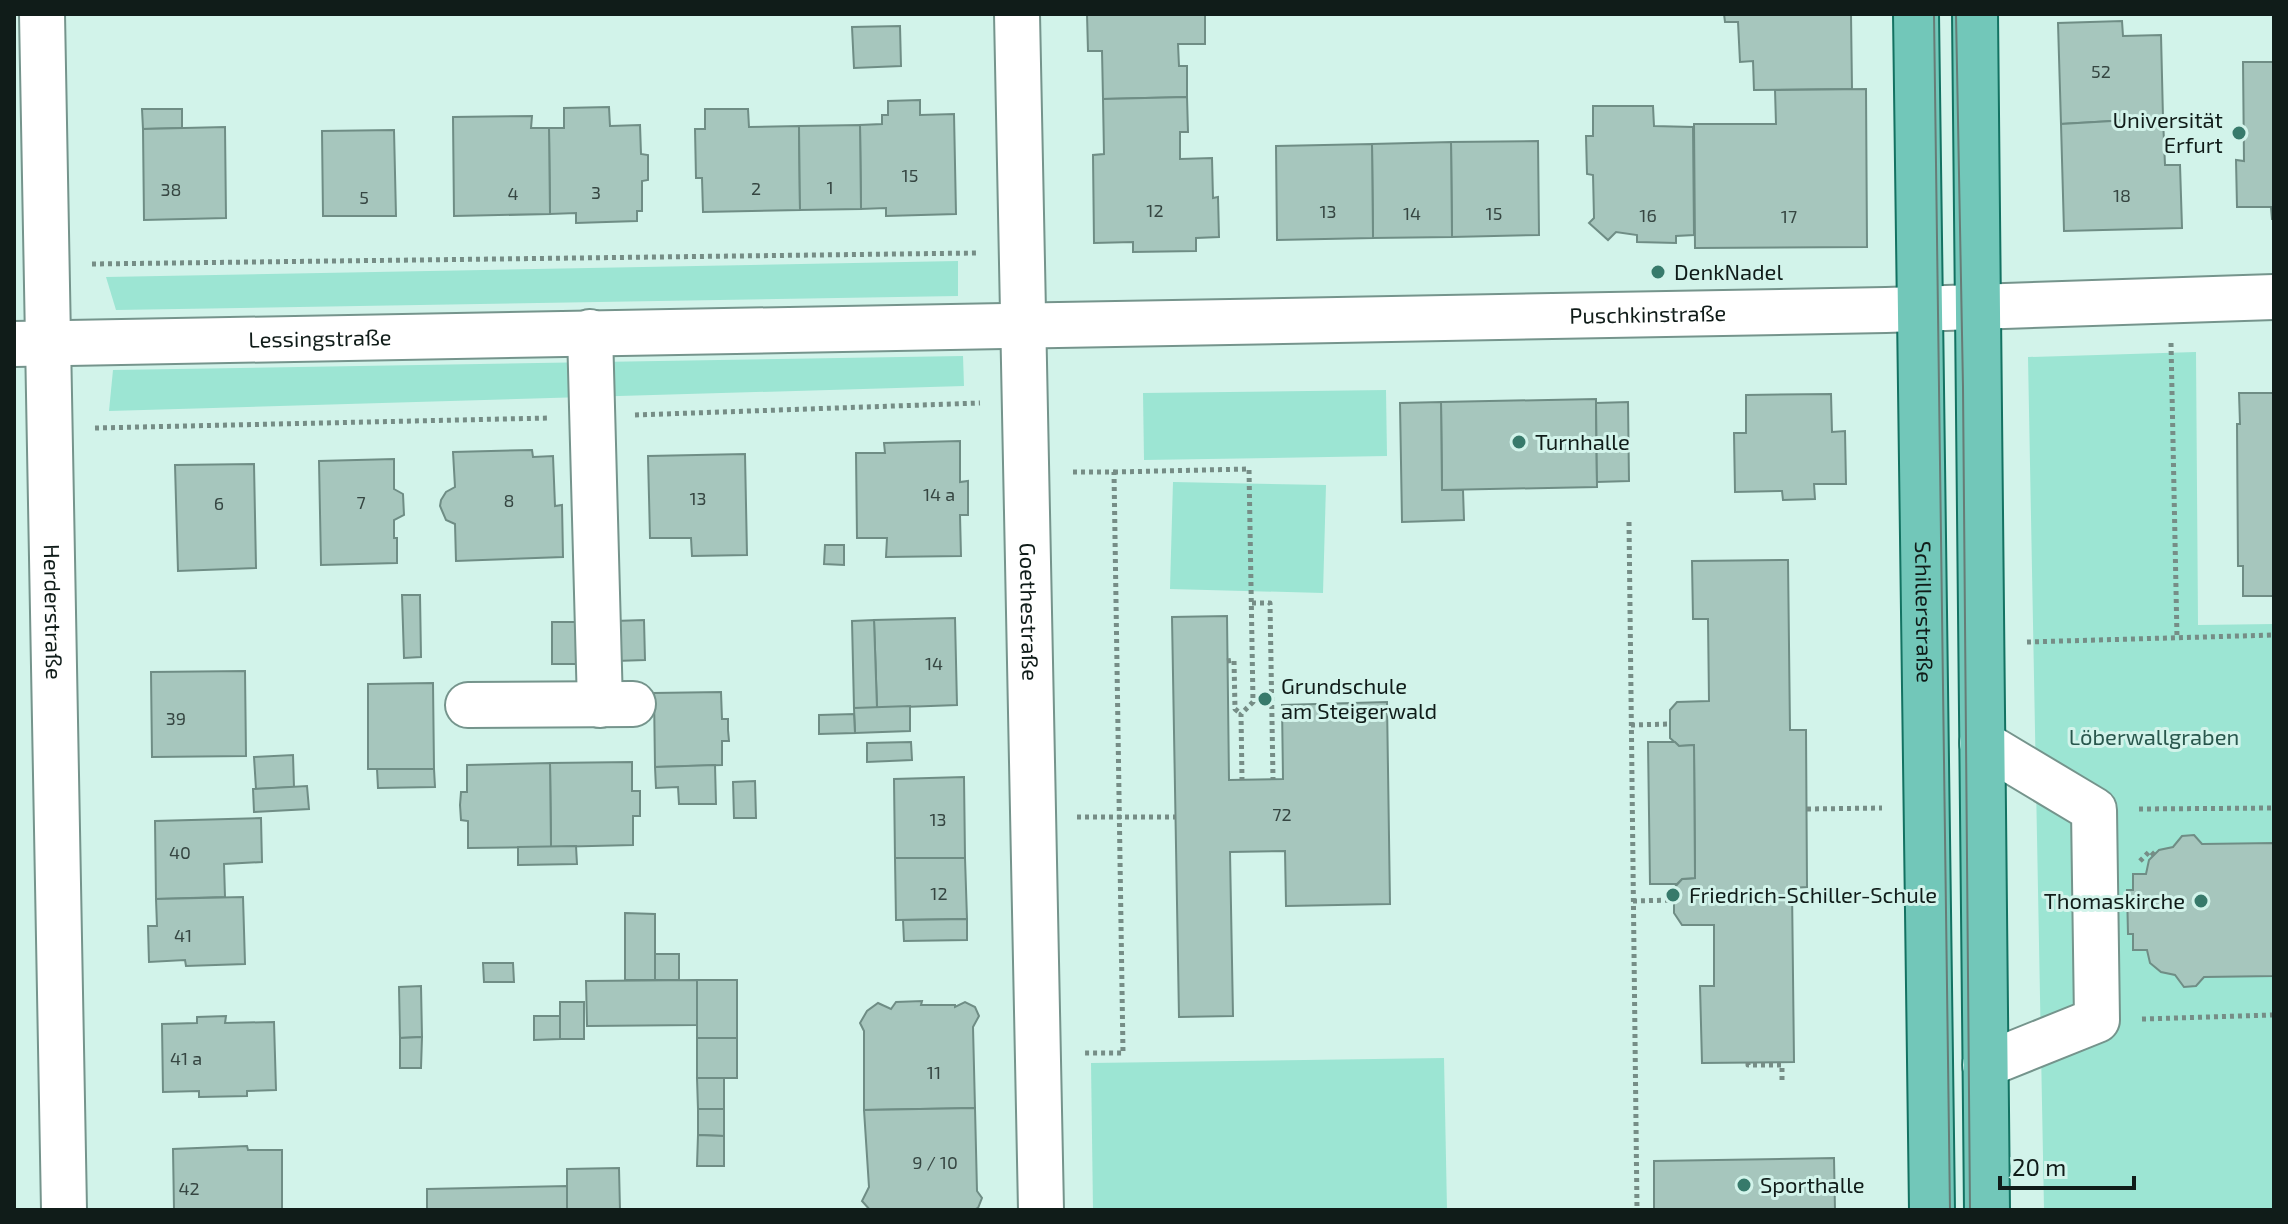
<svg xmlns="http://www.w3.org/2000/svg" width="2288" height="1224" font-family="'Exo 2',sans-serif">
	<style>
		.green { fill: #9ce5d3 }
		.building { fill: #a6c6bd; stroke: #6f8d85; stroke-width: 2 }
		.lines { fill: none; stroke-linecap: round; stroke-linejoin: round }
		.minor-casing { stroke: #75948c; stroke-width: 48 }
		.major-casing { stroke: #137262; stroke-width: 48 }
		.path { stroke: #768d86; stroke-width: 5; stroke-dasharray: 4 4; stroke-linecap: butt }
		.minor { stroke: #fff; stroke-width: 44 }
		.major { stroke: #72c7b9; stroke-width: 44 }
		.tram { stroke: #677c76; stroke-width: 2 }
		.poi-dot { fill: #377a6b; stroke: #d2f3ea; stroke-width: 3 }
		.labels { text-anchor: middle; stroke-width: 6; stroke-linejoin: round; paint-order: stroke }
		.number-label { font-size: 18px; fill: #364642 }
		.poi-label { font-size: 22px; fill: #101c19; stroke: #d2f3ea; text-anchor: start }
		.street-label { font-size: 22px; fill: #101c19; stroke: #d2f3ea }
		.park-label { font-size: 22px; fill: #29574d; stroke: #d2f3ea }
	</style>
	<rect width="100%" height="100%" fill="#d2f3ea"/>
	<g class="green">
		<path d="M958,261V296L116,310L106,277Z"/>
		<path d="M2196,352L2198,625L2274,624V1210H2044L2028,357Z"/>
		<path d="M963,356L964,386L109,411L113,370Z"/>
		<path d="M1386,390L1387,456L1144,460L1143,393Z"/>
		<path d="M1173,482L1326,485L1323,593L1170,589Z"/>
		<path d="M1444,1058L1447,1210H1093L1091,1063Z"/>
	</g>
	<g class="building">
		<path d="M1087,14H1205V44H1178L1179,66H1187V97L1103,99L1102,51H1088Z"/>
		<path d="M1724,14H1851L1852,89L1754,90L1753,61L1740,62L1738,22H1725Z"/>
		<path d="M2122,21L2123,36L2161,35L2163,118L2061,124L2058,23Z"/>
		<path d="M900,26L901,66L854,68L852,27Z"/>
		<path d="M2243,62H2274V219H2272L2271,207H2237L2236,160L2244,161Z"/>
		<path d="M1866,89L1867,247L1695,248L1694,124H1776L1775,90Z"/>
		<path d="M1187,97L1188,132H1180V159L1212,158L1213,198L1218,197L1219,237L1196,238V251L1133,252V242L1094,243L1093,155L1104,154L1103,99Z"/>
		<path d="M920,100V115L954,114L956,214L886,216V208L861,209L860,125L882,124V115H888V101Z"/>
		<path d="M1593,106H1653L1654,126L1693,127L1694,235L1676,236V243L1637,242V235L1616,232L1608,240L1589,223L1594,218L1593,175L1587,174L1586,136H1593Z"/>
		<path d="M609,107L610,126L640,125L641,154L648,155V180L642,181V211H637V221L576,223V213L550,214L549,128H564V108Z"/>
		<path d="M142,109H182V128L143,129Z"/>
		<path d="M705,109H748L749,127L799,126L800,210L703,212L702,178H696L695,129H705Z"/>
		<path d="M532,116L531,128H549L550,214L454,216L453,117Z"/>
		<path d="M2163,118L2165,165H2180L2182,228L2064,231L2061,124Z"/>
		<path d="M860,125L861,209L800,210L799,126Z"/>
		<path d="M225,127L226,218L144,220L143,129Z"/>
		<path d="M394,130L396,216H323L322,131Z"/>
		<path d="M1538,141L1539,235L1452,237L1451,142Z"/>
		<path d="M1451,142L1452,237L1373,238L1372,144Z"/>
		<path d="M1372,144L1373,238L1277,240L1276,146Z"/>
		<path d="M2239,393H2274V596H2243V566H2238L2237,424H2240Z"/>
		<path d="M1831,394L1832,432L1845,431L1846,484H1814L1815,499L1783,500L1782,491L1735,492L1734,433H1746V395Z"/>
		<path d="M1596,399L1597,487L1442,490L1441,402Z"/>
		<path d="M1441,402L1442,490H1463L1464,520L1402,522L1400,403Z"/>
		<path d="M1628,402L1629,481L1597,482L1596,403Z"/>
		<path d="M960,441V482L968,481V515H960L961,556L886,557L887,538H857L856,453H885L884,443Z"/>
		<path d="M532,450L533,457L553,456L555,506L562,505L563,557L456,561L455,524L446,520L440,506L441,500L446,492L455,487L453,452Z"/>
		<path d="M745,454L747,555L692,556L691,538H650L648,456Z"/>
		<path d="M394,459V489L403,494L404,515L394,520V538H397V563L321,565L319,461Z"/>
		<path d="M254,464L256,568L178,571L175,465Z"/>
		<path d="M825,545H844V565L824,564Z"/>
		<path d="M1788,560L1790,730H1806L1807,887L1792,888L1794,1062L1702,1063L1700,986H1714V925H1682L1674,913V888L1682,879L1695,878L1694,745L1679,746L1670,738V710L1677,702L1709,701L1708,619H1693L1692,561Z"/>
		<path d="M402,595H420L421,657L404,658Z"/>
		<path d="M1227,616L1229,780L1283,779L1282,705L1387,702L1390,904L1286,906L1285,851L1230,852L1233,1016L1179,1017L1172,617Z"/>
		<path d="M955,618L957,705L877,708L874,620Z"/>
		<path d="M644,620L645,660L616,661L615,621Z"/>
		<path d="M874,620L877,708H854L852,621Z"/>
		<path d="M552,622H580L581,664H552Z"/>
		<path d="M245,671L246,756L152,757L151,672Z"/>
		<path d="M433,683L434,769H368V684Z"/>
		<path d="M721,692L722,719H728V730L729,741H722V765L655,767L654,693Z"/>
		<path d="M910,706V731L855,733L854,708Z"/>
		<path d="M854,714L855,733L819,734V715Z"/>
		<path d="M911,742L912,760L867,762V743Z"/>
		<path d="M1648,742H1675L1679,746L1694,745L1695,878L1682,879L1677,884H1650Z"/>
		<path d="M293,755L294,787L256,789L254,757Z"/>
		<path d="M632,762V791H640V816H633V845L551,847L550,763Z"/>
		<path d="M550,763L551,847L468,848V821L461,820L460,805L461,792H467V765Z"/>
		<path d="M715,765L716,804H679L678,787L656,788L655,767Z"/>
		<path d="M377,769H434L435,787L378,788Z"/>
		<path d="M964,777L965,858H895L894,779Z"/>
		<path d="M755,781L756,818H734L733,782Z"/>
		<path d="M307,786L309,809L254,812L253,789Z"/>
		<path d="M261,818L262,862L224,864L225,897L156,899L155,821Z"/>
		<path d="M2194,835L2202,844L2274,843V976L2204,977L2196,986L2184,987L2175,975L2161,972L2150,963L2147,950H2133V934H2128L2127,890H2133V874H2146L2149,860L2159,850L2173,847L2182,836Z"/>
		<path d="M576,846L577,864L518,865V847Z"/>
		<path d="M895,858H965L967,919L896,920Z"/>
		<path d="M243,897L245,964L186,966L185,960L149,962L148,926H157L156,899Z"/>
		<path d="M625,913L655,914V980H625Z"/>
		<path d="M967,919V940L904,941L903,920Z"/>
		<rect x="655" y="954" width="24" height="26"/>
		<path d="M483,963H513L514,982H484Z"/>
		<path d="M697,980V1025L587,1026L586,981Z"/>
		<rect x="697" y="980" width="40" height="58"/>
		<path d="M421,986L422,1037L400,1038L399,987Z"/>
		<path d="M922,1001L921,1005H955V1007L965,1002L975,1007L979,1016L973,1027L975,1108L864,1110V1031L860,1023L867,1011L878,1003L891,1009L896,1002Z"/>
		<rect x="560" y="1002" width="24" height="37"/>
		<path d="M226,1016L225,1023L274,1022L276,1090L247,1091V1096L199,1097V1091L163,1092L162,1024L197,1023V1017Z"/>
		<path d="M534,1016H560V1039L534,1040Z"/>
		<path d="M422,1037L421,1068H400V1038Z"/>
		<rect x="697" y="1038" width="40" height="40"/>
		<path d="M697,1078H724V1109H698Z"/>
		<path d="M975,1108L977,1191L982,1198L978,1208L974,1210H870L862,1201L869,1187L864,1110Z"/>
		<path d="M698,1109H724V1136L698,1135Z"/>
		<path d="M698,1135L724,1136V1166H697Z"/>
		<path d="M247,1146L248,1150H282V1210H174L173,1149Z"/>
		<path d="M1834,1158L1835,1210H1654V1161Z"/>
		<path d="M619,1168L620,1210H567V1169Z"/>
		<path d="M567,1186V1210H427V1189Z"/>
	</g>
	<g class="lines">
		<defs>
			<g id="minor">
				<path id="s1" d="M42,14L64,1210"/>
				<path id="s2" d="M1017,14L1041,1210"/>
				<path d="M590,332L600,705"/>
				<path id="s3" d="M14,344L1886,310L2274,297"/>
				<path d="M468,705L633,704"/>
				<path d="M1982,743L2094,810L2097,1020L1985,1065"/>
			</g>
			<g id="major">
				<path id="s4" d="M1916,14L1932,1210"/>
				<path d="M1975,14L1987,1210"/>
			</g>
		</defs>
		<use href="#minor" class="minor-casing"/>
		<use href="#major" class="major-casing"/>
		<g class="path">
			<path d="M92,264L978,253"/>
			<path d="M2171,343L2177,638"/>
			<path d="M635,415L980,403"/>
			<path d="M95,428L549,418"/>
			<path d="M1073,472H1114L1123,1053H1083"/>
			<path d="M1114,472L1249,469L1253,702L1241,714L1242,780"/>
			<path d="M1629,522L1637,1210"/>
			<path d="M1252,603H1270L1273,779"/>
			<path d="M2027,642L2274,635"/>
			<path d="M1227,661L1234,660L1235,709L1241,714"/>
			<path d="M1631,725L1670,724"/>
			<path d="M1807,809L1882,808"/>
			<path d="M2139,809L2274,808"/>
			<path d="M1077,817H1176"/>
			<path d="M2140,861L2150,851L2154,855"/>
			<path d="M1633,901L1674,900"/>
			<path d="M2142,1019L2274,1015"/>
			<path d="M1748,1062V1065H1782V1080"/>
		</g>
		<use href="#minor" class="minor"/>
		<use href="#major" class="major"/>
		<g class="tram">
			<path d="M1934,14L1950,1210"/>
			<path d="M1956,14L1963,387L1970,1210"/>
		</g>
	</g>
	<g class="poi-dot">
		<circle cx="2239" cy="133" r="8"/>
		<circle cx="1658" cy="272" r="8"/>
		<circle cx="1519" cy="442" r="8"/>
		<circle cx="1265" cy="699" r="8"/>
		<circle cx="1673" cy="895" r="8"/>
		<circle cx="2201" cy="901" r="8"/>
		<circle cx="1744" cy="1185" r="8"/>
	</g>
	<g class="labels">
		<g class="number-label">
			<text x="2101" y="78">52</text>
			<text x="910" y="182">15</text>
			<text x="830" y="194">1</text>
			<text x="756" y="195">2</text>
			<text x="171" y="196">38</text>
			<text x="596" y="199">3</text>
			<text x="513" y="200">4</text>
			<text x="2122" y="202">18</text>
			<text x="364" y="204">5</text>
			<text x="1155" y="217">12</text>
			<text x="1328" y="218">13</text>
			<text x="1412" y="220">14</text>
			<text x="1494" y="220">15</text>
			<text x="1648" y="222">16</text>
			<text x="1789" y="223">17</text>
			<text x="939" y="501">14 a</text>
			<text x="698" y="505">13</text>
			<text x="509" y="507">8</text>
			<text x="361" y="509">7</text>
			<text x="219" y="510">6</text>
			<text x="934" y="670">14</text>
			<text x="176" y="725">39</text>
			<text x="1282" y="821">72</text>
			<text x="938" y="826">13</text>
			<text x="180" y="859">40</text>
			<text x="939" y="900">12</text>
			<text x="183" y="942">41</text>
			<text x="186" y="1065">41 a</text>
			<text x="934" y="1079">11</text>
			<text x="935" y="1169">9 / 10</text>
			<text x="189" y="1195">42</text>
		</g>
		<g class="poi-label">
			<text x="2223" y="128" text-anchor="end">Universität<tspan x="2223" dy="25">Erfurt</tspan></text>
			<text x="1674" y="280">DenkNadel</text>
			<text x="1535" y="450">Turnhalle</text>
			<text x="1281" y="694">Grundschule<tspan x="1281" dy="25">am Steigerwald</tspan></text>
			<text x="1689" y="903">Friedrich-Schiller-Schule</text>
			<text x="2185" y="909" text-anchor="end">Thomaskirche</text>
			<text x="1760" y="1193">Sporthalle</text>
		</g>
		<g class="street-label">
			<text dy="8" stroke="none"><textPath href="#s3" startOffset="1634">Puschkinstraße</textPath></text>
			<text dy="8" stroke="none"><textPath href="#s3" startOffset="306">Lessingstraße</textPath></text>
			<text dy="8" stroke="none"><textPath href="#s1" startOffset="598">Herderstraße</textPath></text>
			<text dy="8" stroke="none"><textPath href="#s2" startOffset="598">Goethestraße</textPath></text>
			<text dy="8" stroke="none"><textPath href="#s4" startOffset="598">Schillerstraße</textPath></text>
		</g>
		<g class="park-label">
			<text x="2154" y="745">Löberwallgraben</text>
		</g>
	</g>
	<rect width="2288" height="1224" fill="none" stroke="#101c19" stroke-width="32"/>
	<path d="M2000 1176v12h134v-12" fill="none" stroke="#101c19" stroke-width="4"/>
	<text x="2012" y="1176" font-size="24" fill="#101c19" stroke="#d2f3ea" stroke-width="6" paint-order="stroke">20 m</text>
</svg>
